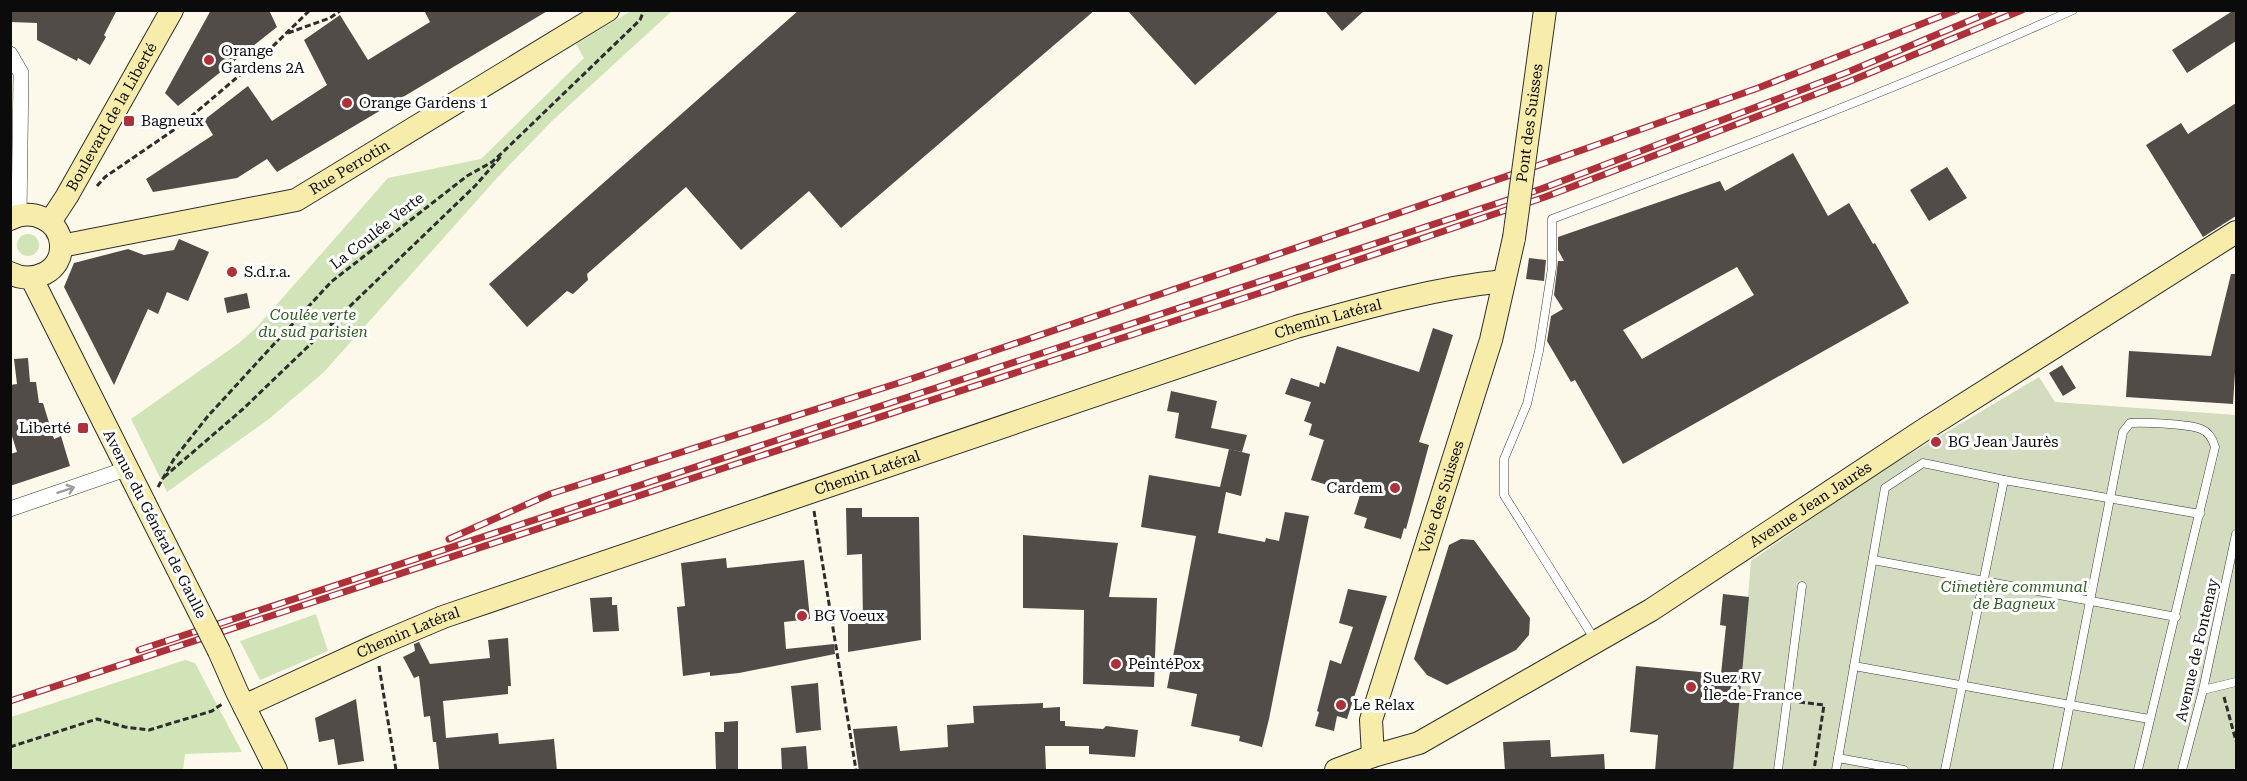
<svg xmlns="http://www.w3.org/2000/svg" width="2247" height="781" font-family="'Roboto Serif',serif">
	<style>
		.green { fill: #d0e4b8 }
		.cemetery { fill: #d3dcbe }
		.building { fill: #524c48; fill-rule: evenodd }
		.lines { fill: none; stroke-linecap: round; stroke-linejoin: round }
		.lane-casing { stroke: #3e3e3e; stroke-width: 9 }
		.street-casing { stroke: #3e3e3e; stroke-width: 16 }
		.secondary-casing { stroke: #2d2d2d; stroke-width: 24 }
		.path { stroke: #2d2d2d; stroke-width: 3; stroke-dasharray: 6 3; stroke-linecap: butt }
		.lane { stroke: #fff; stroke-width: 8 }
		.street { stroke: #fff; stroke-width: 15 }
		.secondary { stroke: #f8ecab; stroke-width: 22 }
		.rail-casing { stroke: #ad303a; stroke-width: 7 }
		.rail { stroke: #fff; stroke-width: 4.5; stroke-dasharray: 14; stroke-linecap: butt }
		.secondary-bridge-casing { stroke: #2d2d2d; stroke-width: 24; stroke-linecap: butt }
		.secondary-bridge { stroke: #f8ecab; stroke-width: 22 }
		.oneway { stroke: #9d9d9d }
		.poi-dot { fill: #ad303a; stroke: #fff; stroke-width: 2 }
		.labels { text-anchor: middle; stroke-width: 6; stroke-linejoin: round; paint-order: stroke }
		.poi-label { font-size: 15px; fill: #0b0b0b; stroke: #fff; text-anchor: start }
		.street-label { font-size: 15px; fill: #0b0b0b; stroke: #fff }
		.park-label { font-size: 15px; font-style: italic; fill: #305c22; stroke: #fff }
	</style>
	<rect width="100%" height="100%" fill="#fdf9ea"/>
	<g class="green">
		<path d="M631,11H672L552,121L497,178L324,372L269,419L167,492L131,419L239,343L256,328L388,178L481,159L584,58L576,44Z"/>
		<circle cx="28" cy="245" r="11"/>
		<path d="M316,614L328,651L260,680L240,641Z"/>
		<path d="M185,660L195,663L242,752L185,754L183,770H11V717Z"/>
	</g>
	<path class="cemetery" d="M2039,377L2055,402L2236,415V770H1733L1751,561L1876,474Z"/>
	<g class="building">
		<path d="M10,10H117L104,35L106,37L90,65L78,58L77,61L37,40V23L10,22Z"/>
		<path d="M211,10H269L277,27L178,106L165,93Z"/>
		<path d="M424,10H549L277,172L267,159L237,178L153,192L146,179L213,135L204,120L248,86L272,121L327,85L304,40L340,15L368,60L430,22Z"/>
		<path d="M799,10H1095L841,228L809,191L741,250L686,187L587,274L588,280L573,294L567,291L527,327L489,284Z"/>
		<path d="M1127,10H1280L1195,85Z"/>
		<path d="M1324,10H1365L1342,31Z"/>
		<path d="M2234,10H2236V41L2187,73L2172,50Z"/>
		<path d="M2236,103V216L2203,237L2146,145L2181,123L2188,134Z"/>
		<path d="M1793,153L1828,216L1849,203L1873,244L1875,243L1909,303L1623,464L1575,380L1571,382L1547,341L1551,316L1563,309L1554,295L1558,261H1564L1558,250V237L1720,181L1725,191ZM1737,267L1754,295L1642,359L1623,330Z"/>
		<path d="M1947,167L1967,198L1929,221L1910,190Z"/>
		<path d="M179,239L209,252L188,301L167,292L158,314L148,309L114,385L64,287L74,263L128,249L144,255L174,250Z"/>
		<path d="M1529,258L1546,260L1544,281L1526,279Z"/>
		<path d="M2231,274H2236V357L2233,404L2126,397L2129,351L2211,356Z"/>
		<path d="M247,293L250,308L227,313L224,298Z"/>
		<path d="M1433,328L1453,335L1419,442L1429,445L1406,529L1404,528L1401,539L1364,528L1367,518L1354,514L1360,495L1311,480L1324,440L1309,435L1312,424L1304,421L1311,402L1285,394L1291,378L1319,387L1320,382L1325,384L1337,346L1419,372Z"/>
		<path d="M28,358L30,382H36L39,403H43L54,439L61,436L70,466L10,486V454L17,452L10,430V385L17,384L14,359Z"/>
		<path d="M2062,365L2076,388L2063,396L2049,373Z"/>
		<path d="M1171,391L1217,401L1211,428L1247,435L1242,452L1175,438L1179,413L1167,411Z"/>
		<path d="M1229,449L1250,454L1241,496L1226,492L1218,533L1265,542L1266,538L1279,541L1285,512L1309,516L1269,719L1262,747L1239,741L1240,736L1191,726L1197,694L1167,688L1196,536L1141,527L1149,475L1220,487Z"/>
		<path d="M846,508H862V517H919L921,640L848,652V624H863L862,554L847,555Z"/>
		<path d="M1023,535L1118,543L1109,597L1157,598L1154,687L1083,684L1084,610L1023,608Z"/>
		<path d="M1461,539L1474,540L1530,618L1529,635L1516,650L1447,685L1427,675L1414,659L1449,545Z"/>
		<path d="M726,558L727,568L804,560L810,619L784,622L786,649L834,644L835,654L739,673L710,676V672L683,676L677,607L685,606L681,563Z"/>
		<path d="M1348,589L1387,596L1347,719L1337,716L1334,731L1315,726L1319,712L1317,711L1330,660L1341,664L1353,627L1339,623Z"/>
		<path d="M1723,594L1749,597L1733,771H1655L1658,735L1630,732L1636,666L1721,674L1726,626L1720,625Z"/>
		<path d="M612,597V605H617L619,631L593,632L590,598Z"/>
		<path d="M508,638L511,686H508V694L443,701L446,738L498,733L499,744L554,739L557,771H441L439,769L436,742H433L430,716L424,717L419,676L414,678L403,657L415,651L414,644L419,642L430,664L490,658L488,640Z"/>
		<path d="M818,683L821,730L796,733L791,686Z"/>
		<path d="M356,699L364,761L338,765L334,739L319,742L315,718Z"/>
		<path d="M1043,703V708L1060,707V721H1065V726L1103,729L1106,726L1138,730L1135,757L1089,754V746H1045L1046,771H859L853,729L897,726L900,751L948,747L947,725L974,723L973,706Z"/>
		<path d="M738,721V771H716L715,732H724V722Z"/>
		<path d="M1550,740L1551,757L1604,754L1605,771H1505L1503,742Z"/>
		<path d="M806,746L808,771H782L781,748Z"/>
	</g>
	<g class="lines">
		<defs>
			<g id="lane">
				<path d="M1873,560L2176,617"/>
				<path d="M1595,640L1504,495V459L1527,404L1539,351L1552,268V219C1727,153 1902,87 2073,10"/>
				<path d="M1854,666L2149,719"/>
				<path d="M2203,690L2236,682"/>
				<path d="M1838,758L1904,770"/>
				<path d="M1778,770L1802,586"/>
				<path d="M1836,770L1885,488L1923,463L2004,480L2200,514"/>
				<path d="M1945,770L2004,480"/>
				<path d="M2057,770L2123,432L2130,423C2143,422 2189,424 2201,429C2209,432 2213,440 2215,447L2138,770"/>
				<path d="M2182,770L2203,690L2236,534"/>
			</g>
			<g id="street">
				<path d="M10,54L21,73L19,215"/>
				<path d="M10,509L126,469"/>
			</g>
			<g id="secondary">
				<path d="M10,219C31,208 59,219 61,244C63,272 32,285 10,273"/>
				<path id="s1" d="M50,222L67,196L172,10"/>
				<path id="s2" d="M61,246L296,200L608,10"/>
				<path d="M32,279L144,502"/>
				<path d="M219,651L237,692L276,770"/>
				<path id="s3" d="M244,706L377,645L443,617L1296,327C1364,308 1434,288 1504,281"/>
				<path id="s4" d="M1373,756L1371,720L1491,340L1514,238"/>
				<path id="s5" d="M1336,770L1373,756L1419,743L1651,610L1922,431L2236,232"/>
			</g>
		</defs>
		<use href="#lane" class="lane-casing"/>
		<use href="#street" class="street-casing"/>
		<use href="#secondary" class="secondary-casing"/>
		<g class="path">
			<path d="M288,33L330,18L341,10"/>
			<path d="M97,186L105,177L181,125L267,52L310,10"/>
			<path d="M164,477L243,409L476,185L502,155"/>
			<path d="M158,487L174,459L208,416L331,282L467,176L492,162L504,151L640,20L644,10"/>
			<path d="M814,511L856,770"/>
			<path d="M379,666L396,770"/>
			<path d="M1753,696L1775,699"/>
			<path d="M2224,697L2236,741"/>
			<path d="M1799,702L1824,705L1814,770"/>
			<path d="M10,747L97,719L125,727L149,730L212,711L222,704"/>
		</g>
		<use href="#lane" class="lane"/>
		<use href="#street" class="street"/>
		<use href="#secondary" class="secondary"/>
		<defs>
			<g id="rail">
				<path d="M449,539L550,494L908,380L1528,169L1758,88L1957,10"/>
				<path d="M139,650L1541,189L1848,72L1995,10"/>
				<path d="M10,701L1260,293L1545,197L1848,82L2022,10"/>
			</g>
		</defs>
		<use href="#rail" class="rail-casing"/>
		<use href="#rail" class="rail"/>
		<defs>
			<g id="secondary-bridge">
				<path id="s6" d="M1514,238L1545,10"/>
				<path d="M144,502L219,651"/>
			</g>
		</defs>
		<use href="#secondary-bridge" class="secondary-bridge-casing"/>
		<use href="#secondary-bridge" class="secondary-bridge"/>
	</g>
	<defs><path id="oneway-shaft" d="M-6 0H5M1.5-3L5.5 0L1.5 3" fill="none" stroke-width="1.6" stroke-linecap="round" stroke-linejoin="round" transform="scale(1.5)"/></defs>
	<use class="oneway" href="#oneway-shaft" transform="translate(66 490) rotate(-19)"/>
	<g class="poi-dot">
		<circle cx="209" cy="60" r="6"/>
		<circle cx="347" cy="103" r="6"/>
		<rect x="123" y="115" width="12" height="12" rx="3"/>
		<circle cx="232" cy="272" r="6"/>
		<rect x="77" y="422" width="12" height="12" rx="3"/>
		<circle cx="1936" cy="442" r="6"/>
		<circle cx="1395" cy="488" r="6"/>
		<circle cx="802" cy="616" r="6"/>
		<circle cx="1116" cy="664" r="6"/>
		<circle cx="1691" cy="687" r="6"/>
		<circle cx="1341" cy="705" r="6"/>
	</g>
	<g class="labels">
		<g class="poi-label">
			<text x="221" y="56">Orange<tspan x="221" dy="17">Gardens 2A</tspan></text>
			<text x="359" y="108">Orange Gardens 1</text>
			<text x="141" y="126">Bagneux</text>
			<text x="244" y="277">S.d.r.a.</text>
			<text x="71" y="433" text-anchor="end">Liberté</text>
			<text x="1948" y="447">BG Jean Jaurès</text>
			<text x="1383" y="493" text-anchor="end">Cardem</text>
			<text x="814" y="621">BG Voeux</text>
			<text x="1128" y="669">PeintéPox</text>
			<text x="1703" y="683">Suez RV<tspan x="1703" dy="17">Île-de-France</tspan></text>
			<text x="1353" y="710">Le Relax</text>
		</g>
		<g class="street-label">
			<text dy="5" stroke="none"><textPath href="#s1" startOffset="122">Boulevard de la Liberté</textPath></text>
			<text dy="5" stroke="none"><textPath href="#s6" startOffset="116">Pont des Suisses</textPath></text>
			<text dy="5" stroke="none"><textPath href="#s2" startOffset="302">Rue Perrotin</textPath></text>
			<text transform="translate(377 231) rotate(-38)" y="5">La Coulée Verte</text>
			<text dy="5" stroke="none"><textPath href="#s3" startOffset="1152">Chemin Latéral</textPath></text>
			<text dy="5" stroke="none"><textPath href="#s3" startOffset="666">Chemin Latéral</textPath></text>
			<text dy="5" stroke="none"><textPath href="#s4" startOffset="270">Voie des Suisses</textPath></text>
			<text dy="5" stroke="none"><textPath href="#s5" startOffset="546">Avenue Jean Jaurès</textPath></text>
			<text transform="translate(155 524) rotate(63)" y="5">Avenue du Général de Gaulle</text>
			<text dy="5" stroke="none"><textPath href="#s3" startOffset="180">Chemin Latéral</textPath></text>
			<text transform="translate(2197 650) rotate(-77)" y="5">Avenue de Fontenay</text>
		</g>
		<g class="park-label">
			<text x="313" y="320">Coulée verte<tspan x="313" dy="17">du sud parisien</tspan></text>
			<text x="2014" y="592">Cimetière communal<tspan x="2014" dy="17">de Bagneux</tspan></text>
		</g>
	</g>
	<rect width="2247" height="781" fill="none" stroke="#0b0b0b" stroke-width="24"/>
</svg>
